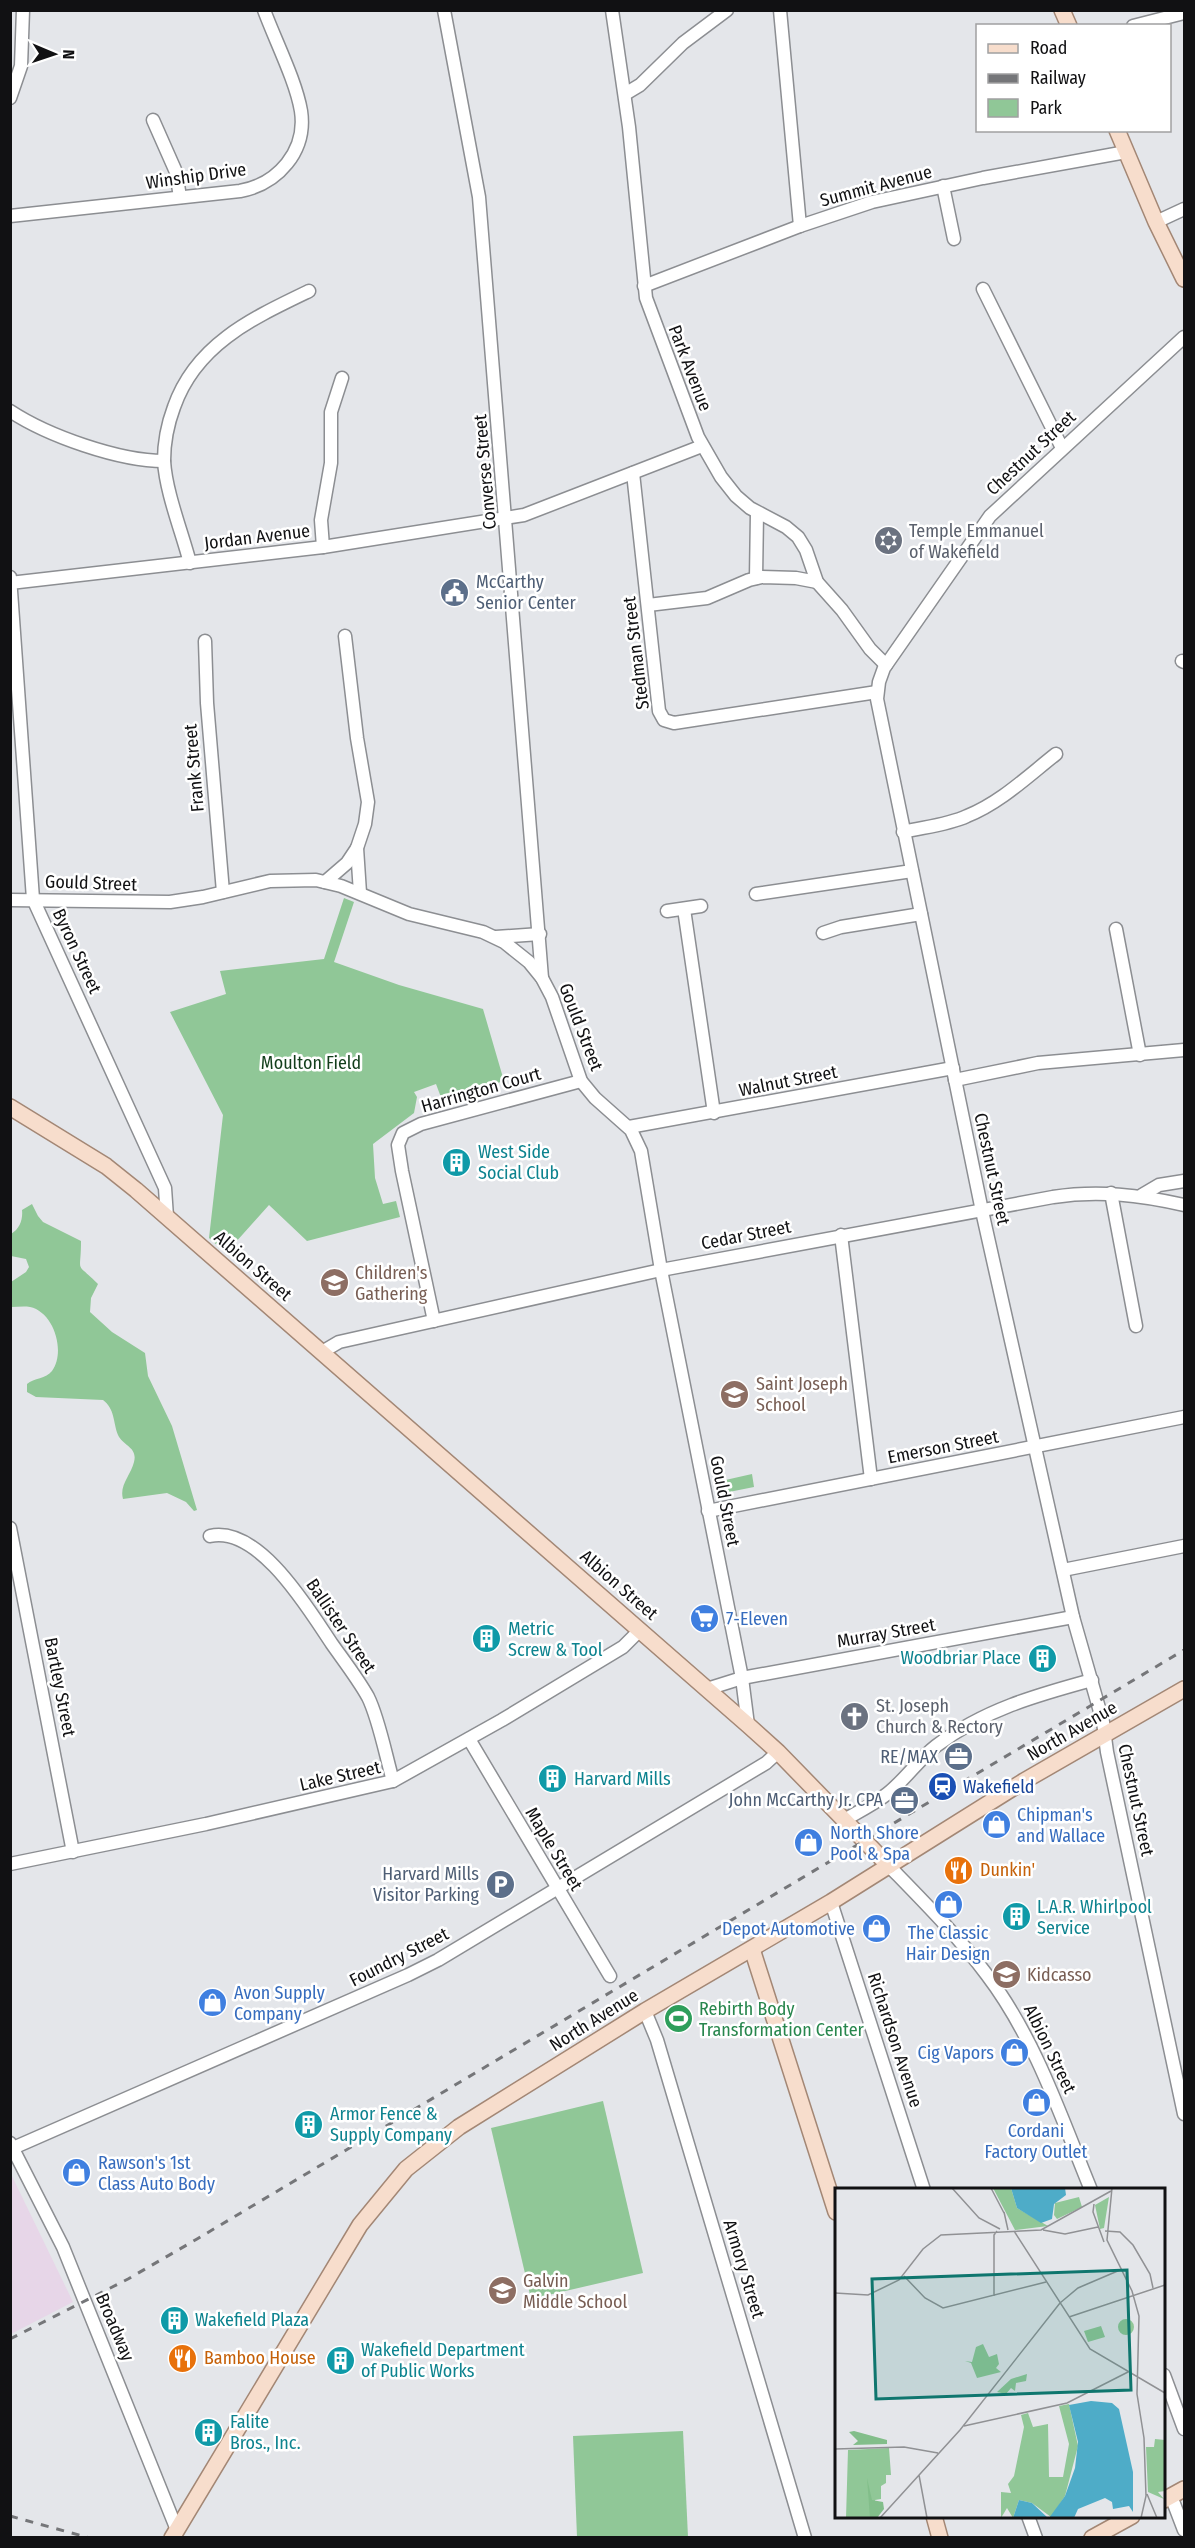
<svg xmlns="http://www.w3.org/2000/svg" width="1195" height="2548" font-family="'Fira Sans Condensed',sans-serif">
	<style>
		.industrial { fill: #e7d6e8 }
		.green { fill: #90c797 }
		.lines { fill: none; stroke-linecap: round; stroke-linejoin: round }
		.minor-casing { stroke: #8c8e92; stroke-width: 15 }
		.major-casing { stroke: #a38775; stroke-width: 18 }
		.minor { stroke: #fff; stroke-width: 12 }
		.major { stroke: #f7ddcc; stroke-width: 15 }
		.rail { stroke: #757679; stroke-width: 3; stroke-dasharray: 8 8; stroke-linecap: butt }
		.labels { text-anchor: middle; stroke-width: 5; stroke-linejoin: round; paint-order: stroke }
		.street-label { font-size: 18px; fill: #111113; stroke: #fff }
		.worship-label { font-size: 18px; fill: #5b616d; stroke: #fff; text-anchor: start }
		.service-label { font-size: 18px; fill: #4e5e75; stroke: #fff; text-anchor: end }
		.park-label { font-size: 18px; fill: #123e1b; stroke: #fff }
		.culture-label { font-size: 18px; fill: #0d838f; stroke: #fff; text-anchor: start }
		.education-label { font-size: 18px; fill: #785e54; stroke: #fff; text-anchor: start }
		.shop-label { font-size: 18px; fill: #366cbe; stroke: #fff; text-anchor: start }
		.transit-label { font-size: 18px; fill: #164399; stroke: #fff; text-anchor: start }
		.food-label { font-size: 18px; fill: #c56008; stroke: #fff; text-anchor: start }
		.leisure-label { font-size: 18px; fill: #27864d; stroke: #fff; text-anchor: start }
		.inset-road { fill: none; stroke: #909194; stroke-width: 1.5 }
		.view { fill: #0f766e; fill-opacity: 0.15; stroke: #0f766e; stroke-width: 3 }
		.inset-edge { fill: none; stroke: #111113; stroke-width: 3 }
	</style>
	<rect width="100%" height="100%" fill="#e4e6ea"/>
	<path class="industrial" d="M10,2172L73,2302L11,2334H10Z"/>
	<g class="green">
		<path d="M344,898L354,902L334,962L399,985L483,1009L504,1081L442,1100L436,1084L414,1092L417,1097L414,1113L373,1144L375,1178L383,1204L396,1201L400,1217L307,1241L269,1205L226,1253L209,1238L223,1115L170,1012L226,994L220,971L324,959Z"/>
		<path d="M32,1204L38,1216L43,1222L81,1241C81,1276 74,1260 98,1284L91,1298L90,1312L112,1332L145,1353L148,1376L172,1426L197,1510L194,1511L186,1502L167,1493L123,1499C119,1485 131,1475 134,1462C138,1447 123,1446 118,1435C113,1422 115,1409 103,1400L36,1397L27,1392V1384C34,1378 46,1379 52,1371C66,1352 54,1312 30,1307C24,1306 17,1307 11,1307V1282L26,1272L29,1267L26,1259L11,1256V1234C20,1229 23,1219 22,1210Z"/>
		<path d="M752,1474L754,1487L724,1493L721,1481Z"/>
		<path d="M603,2101L643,2273L531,2299L491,2128Z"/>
		<path d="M683,2431L688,2537H577L573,2436Z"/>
	</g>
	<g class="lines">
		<defs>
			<g id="minor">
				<path d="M444,10L479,197L542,978"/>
				<path d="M612,10L629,127L646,298L698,437L721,477L736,496L750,508L786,527L798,537L806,550L817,582L842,610L870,649L886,665"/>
				<path d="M780,10L800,226"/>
				<path d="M1133,26L1184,13"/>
				<path d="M625,94L640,85L683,43L727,10"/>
				<path d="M10,98L21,66L23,10"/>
				<path d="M153,120L176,172L180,197"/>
				<path d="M943,186L954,239"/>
				<path d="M10,216L240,191C278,184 307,151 301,111C296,81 275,40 264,10"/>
				<path d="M1156,222L1184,209"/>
				<path d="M644,286L800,226L872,202L983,178L1126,152"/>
				<path d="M983,289L1062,448"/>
				<path d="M1184,337L990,516L884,668L879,682L877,699L982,1211L1073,1617L1103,1722L1107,1752L1184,2114"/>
				<path d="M10,411C48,436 119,461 164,461"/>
				<path d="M633,473L659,711L664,720L674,723L877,692"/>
				<path d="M323,547L321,520L331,463V412L342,378"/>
				<path d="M190,563C182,532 166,493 164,461C164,443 168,423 174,407C196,344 253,318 309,291"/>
				<path d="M10,577L33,899L165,1188L167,1217"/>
				<path d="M756,578L757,513"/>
				<path d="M10,583L323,547L524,515L702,446"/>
				<path d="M648,605L707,598L749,580L762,577L796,578L817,582"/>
				<path d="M345,636L357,738L368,802L365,824L357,848L360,893"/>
				<path d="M205,641L207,703L223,892"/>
				<path d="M1182,661L1184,662"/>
				<path d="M903,832C924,827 948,825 967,816C1000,803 1028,776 1056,754"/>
				<path d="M325,882L347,863L357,848"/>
				<path d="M756,894L912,871"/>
				<path d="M10,900L170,902L203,897L270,881L316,880L341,886L409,914L483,932L504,942L529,962L542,978L552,997L581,1081L595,1098L631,1130L641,1151L661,1270L742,1678L748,1725"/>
				<path d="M684,909L714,1113"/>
				<path d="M667,911L701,906"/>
				<path d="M1116,929L1140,1055"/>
				<path d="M823,933L841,927L921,914"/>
				<path d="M496,937L540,934"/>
				<path d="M955,1080L1038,1063L1184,1050"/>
				<path d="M629,1127L953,1068"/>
				<path d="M1111,1193L1136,1326"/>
				<path d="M1142,1195L1159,1185L1184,1181"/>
				<path d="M841,1235L871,1479"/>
				<path d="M434,1321L402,1171L398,1145L403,1133L421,1124L581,1081"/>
				<path d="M322,1352L339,1342L661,1270L1053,1197C1098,1190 1140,1195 1184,1205"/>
				<path d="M708,1511L1184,1417"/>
				<path d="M10,1528L73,1852"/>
				<path d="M210,1536C259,1525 309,1610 332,1644C344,1661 358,1679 368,1697C379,1719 386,1757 393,1781"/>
				<path d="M1063,1570L1184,1546"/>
				<path d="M707,1689L742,1678L1073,1617"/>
				<path d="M469,1739L610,1976"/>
				<path d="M844,1820C858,1812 874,1804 887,1794C905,1780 918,1760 936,1746C983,1710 1037,1695 1092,1680"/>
				<path d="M10,1864L206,1824L393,1781L502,1720L623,1647L640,1630"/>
				<path d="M889,1866C923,1901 958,1936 987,1975C1035,2038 1061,2117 1091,2190"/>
				<path d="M831,1902L924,2190"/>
				<path d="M645,2011L657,2040L805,2538"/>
				<path d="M10,2143L63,2247L177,2530"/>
				<path d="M13,2148L408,1975L438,1960L766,1763L778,1752"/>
				<path d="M1164,2375L1184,2429"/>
				<path d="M1171,2496L1184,2530"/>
				<path d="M1028,2516L1036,2538"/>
			</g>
			<g id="major">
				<path d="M1062,10L1069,26"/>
				<path d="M1117,130L1156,222L1184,279"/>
				<path d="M10,1107L106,1166L136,1190L748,1725L778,1752L889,1866"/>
				<path d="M752,1949L836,2212"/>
				<path d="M1164,2500L1184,2489"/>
				<path d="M934,2516L940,2538"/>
				<path d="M172,2538L360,2225L406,2169L459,2127L645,2011L831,1902L1024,1781L1184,1689"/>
				<path d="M1092,2538L1132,2516"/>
			</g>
		</defs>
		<use href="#minor" class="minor-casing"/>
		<use href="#major" class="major-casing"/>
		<use href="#minor" class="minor"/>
		<use href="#major" class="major"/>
		<g class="rail">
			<path d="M10,2339L128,2279L197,2239L1184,1650"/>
			<path d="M10,2516L90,2538"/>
		</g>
	</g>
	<defs>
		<symbol id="synagogue-disc" viewBox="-11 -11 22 22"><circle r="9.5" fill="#6b7280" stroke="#fff"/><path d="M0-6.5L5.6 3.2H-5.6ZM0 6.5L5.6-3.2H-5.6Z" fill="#fff"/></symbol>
		<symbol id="civic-disc" viewBox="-11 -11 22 22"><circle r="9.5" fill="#5c6f8a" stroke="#fff"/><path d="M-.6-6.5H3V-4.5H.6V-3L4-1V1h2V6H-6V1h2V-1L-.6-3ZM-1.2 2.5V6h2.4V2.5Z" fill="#fff"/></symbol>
		<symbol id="building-disc" viewBox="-11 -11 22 22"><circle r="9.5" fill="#0f9aa8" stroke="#fff"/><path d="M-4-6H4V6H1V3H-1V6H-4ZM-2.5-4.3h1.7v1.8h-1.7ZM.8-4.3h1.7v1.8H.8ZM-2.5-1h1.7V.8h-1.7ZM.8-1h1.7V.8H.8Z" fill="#fff"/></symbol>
		<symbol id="school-disc" viewBox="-11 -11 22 22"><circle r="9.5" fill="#8d6e63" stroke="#fff"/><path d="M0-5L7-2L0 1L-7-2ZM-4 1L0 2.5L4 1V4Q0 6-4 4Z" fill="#fff"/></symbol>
		<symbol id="supermarket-disc" viewBox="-11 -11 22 22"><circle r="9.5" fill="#3f7fe0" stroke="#fff"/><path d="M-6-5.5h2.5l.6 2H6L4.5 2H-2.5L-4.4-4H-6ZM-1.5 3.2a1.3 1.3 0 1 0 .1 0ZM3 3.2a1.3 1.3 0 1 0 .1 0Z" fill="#fff"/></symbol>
		<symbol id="church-disc" viewBox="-11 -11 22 22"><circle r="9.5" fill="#6b7280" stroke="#fff"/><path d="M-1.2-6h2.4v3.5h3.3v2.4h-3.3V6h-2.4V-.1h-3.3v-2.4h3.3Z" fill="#fff"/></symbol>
		<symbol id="office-disc" viewBox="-11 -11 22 22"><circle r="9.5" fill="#5c6f8a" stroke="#fff"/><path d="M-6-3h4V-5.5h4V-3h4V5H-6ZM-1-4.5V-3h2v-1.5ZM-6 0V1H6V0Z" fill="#fff"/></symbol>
		<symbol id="station-disc" viewBox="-11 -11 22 22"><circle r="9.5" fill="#1a4fb4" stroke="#fff"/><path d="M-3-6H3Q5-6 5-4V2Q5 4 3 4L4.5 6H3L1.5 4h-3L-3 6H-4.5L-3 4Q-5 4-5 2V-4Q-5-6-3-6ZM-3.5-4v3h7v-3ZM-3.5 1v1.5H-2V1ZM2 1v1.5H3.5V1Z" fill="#fff"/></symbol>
		<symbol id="shop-disc" viewBox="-11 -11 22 22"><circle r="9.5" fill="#3f7fe0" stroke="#fff"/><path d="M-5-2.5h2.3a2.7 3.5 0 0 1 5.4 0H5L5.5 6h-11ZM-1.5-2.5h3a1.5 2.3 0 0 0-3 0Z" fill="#fff"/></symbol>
		<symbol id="restaurant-disc" viewBox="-11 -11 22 22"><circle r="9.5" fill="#e8710a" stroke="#fff"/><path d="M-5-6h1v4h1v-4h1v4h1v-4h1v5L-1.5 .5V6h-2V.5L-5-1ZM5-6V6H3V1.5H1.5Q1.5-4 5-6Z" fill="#fff"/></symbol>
		<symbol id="parking-disc" viewBox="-11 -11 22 22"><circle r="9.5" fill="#5c6f8a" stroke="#fff"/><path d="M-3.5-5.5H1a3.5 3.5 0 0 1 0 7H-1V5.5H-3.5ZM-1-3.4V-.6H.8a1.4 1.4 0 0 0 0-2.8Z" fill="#fff"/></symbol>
		<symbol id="stadium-disc" viewBox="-11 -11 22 22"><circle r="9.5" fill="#2e9e5b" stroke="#fff"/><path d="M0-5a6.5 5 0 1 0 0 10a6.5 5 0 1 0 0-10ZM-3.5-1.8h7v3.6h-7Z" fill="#fff"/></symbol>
	</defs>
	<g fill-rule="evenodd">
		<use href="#synagogue-disc" x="872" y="524" width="33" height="33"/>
		<use href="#civic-disc" x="438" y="576" width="33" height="33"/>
		<use href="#building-disc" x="440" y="1146" width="33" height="33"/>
		<use href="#school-disc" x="318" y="1266" width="33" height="33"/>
		<use href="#school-disc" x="718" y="1378" width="33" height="33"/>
		<use href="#supermarket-disc" x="688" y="1602" width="33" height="33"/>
		<use href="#building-disc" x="470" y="1622" width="33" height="33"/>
		<use href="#building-disc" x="1026" y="1642" width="33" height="33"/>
		<use href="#church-disc" x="838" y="1700" width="33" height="33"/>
		<use href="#office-disc" x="942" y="1740" width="33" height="33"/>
		<use href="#building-disc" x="536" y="1762" width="33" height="33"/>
		<use href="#station-disc" x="926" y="1770" width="33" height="33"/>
		<use href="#office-disc" x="888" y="1784" width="33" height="33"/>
		<use href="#shop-disc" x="980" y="1808" width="33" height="33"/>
		<use href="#shop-disc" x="792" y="1826" width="33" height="33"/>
		<use href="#restaurant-disc" x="942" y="1854" width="33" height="33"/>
		<use href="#parking-disc" x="484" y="1868" width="33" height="33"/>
		<use href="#shop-disc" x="932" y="1888" width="33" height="33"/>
		<use href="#building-disc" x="1000" y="1900" width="33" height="33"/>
		<use href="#shop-disc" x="860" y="1912" width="33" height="33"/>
		<use href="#school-disc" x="990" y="1958" width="33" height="33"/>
		<use href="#shop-disc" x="196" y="1986" width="33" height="33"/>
		<use href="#stadium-disc" x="662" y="2002" width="33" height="33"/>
		<use href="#shop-disc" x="998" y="2036" width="33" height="33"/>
		<use href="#shop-disc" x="1020" y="2086" width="33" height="33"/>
		<use href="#building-disc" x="292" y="2108" width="33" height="33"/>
		<use href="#shop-disc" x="60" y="2156" width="33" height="33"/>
		<use href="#school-disc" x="486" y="2274" width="33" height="33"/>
		<use href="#building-disc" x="158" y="2304" width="33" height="33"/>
		<use href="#restaurant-disc" x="166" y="2342" width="33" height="33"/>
		<use href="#building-disc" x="324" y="2344" width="33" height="33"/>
		<use href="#building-disc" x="192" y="2416" width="33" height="33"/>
	</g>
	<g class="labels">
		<g class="street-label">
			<text transform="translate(196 176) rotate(-8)" y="6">Winship Drive</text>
			<text transform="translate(876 186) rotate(-15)" y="6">Summit Avenue</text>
			<text transform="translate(690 368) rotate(69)" y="6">Park Avenue</text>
			<text transform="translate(1031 453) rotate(-43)" y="6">Chestnut Street</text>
			<text transform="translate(485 472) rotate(-95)" y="6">Converse Street</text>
			<text transform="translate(257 537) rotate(-7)" y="6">Jordan Avenue</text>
			<text transform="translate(636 653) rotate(-97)" y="6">Stedman Street</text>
			<text transform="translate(194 768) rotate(-95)" y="6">Frank Street</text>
			<text transform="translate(91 883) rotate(2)" y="6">Gould Street</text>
			<text transform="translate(77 951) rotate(65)" y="6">Byron Street</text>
			<text transform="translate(581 1027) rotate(69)" y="6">Gould Street</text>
			<text transform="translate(788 1081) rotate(-11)" y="6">Walnut Street</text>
			<text transform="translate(481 1090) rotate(-16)" y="6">Harrington Court</text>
			<text transform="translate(992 1169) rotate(78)" y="6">Chestnut Street</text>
			<text transform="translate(746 1235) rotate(-11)" y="6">Cedar Street</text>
			<text transform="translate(253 1266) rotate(41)" y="6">Albion Street</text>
			<text transform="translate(943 1447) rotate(-11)" y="6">Emerson Street</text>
			<text transform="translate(725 1501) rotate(79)" y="6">Gould Street</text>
			<text transform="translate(619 1585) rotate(41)" y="6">Albion Street</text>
			<text transform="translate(341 1626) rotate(56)" y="6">Ballister Street</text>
			<text transform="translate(886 1633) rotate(-10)" y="6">Murray Street</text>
			<text transform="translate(60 1687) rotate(79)" y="6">Bartley Street</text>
			<text transform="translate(1072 1731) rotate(-30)" y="6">North Avenue</text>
			<text transform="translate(340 1776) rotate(-13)" y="6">Lake Street</text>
			<text transform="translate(1136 1800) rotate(78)" y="6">Chestnut Street</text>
			<text transform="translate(554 1849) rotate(59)" y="6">Maple Street</text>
			<text transform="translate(399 1957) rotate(-27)" y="6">Foundry Street</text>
			<text transform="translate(594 2020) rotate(-32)" y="6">North Avenue</text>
			<text transform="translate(895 2040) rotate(72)" y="6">Richardson Avenue</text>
			<text transform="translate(1050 2049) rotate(64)" y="6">Albion Street</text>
			<text transform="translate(744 2269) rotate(73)" y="6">Armory Street</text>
			<text transform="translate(115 2327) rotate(67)" y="6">Broadway</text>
		</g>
		<g class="worship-label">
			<text x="909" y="537">Temple Emmanuel<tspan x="909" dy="21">of Wakefield</tspan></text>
			<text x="876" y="1712">St. Joseph<tspan x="876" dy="21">Church &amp; Rectory</tspan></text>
		</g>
		<g class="service-label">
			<text x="476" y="588" text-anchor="start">McCarthy<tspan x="476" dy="21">Senior Center</tspan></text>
			<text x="938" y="1763">RE/MAX</text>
			<text x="883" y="1806">John McCarthy Jr. CPA</text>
			<text x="479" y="1880">Harvard Mills<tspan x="479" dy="21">Visitor Parking</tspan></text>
		</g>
		<g class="park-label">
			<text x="311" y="1069">Moulton Field</text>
		</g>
		<g class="culture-label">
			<text x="478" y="1158">West Side<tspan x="478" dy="21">Social Club</tspan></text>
			<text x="508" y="1635">Metric<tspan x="508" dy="21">Screw &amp; Tool</tspan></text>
			<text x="1021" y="1664" text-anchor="end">Woodbriar Place</text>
			<text x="574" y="1785">Harvard Mills</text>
			<text x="1037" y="1913">L.A.R. Whirlpool<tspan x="1037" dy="21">Service</tspan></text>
			<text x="330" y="2120">Armor Fence &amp;<tspan x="330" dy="21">Supply Company</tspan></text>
			<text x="195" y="2326">Wakefield Plaza</text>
			<text x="361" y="2356">Wakefield Department<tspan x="361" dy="21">of Public Works</tspan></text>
			<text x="230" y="2428">Falite<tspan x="230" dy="21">Bros., Inc.</tspan></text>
		</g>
		<g class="education-label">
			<text x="355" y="1279">Children's<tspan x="355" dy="21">Gathering</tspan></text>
			<text x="756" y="1390">Saint Joseph<tspan x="756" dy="21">School</tspan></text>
			<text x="1027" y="1981">Kidcasso</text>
			<text x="523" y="2287">Galvin<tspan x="523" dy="21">Middle School</tspan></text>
		</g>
		<g class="shop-label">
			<text x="726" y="1625">7-Eleven</text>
			<text x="1017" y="1821">Chipman's<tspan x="1017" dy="21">and Wallace</tspan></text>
			<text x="830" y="1839">North Shore<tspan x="830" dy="21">Pool &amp; Spa</tspan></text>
			<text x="855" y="1935" text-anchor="end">Depot Automotive</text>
			<text x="948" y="1939" text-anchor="middle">The Classic<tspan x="948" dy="21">Hair Design</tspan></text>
			<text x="234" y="1999">Avon Supply<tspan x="234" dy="21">Company</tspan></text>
			<text x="994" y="2059" text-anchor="end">Cig Vapors</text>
			<text x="1036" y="2137" text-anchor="middle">Cordani<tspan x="1036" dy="21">Factory Outlet</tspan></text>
			<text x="98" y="2169">Rawson's 1st<tspan x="98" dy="21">Class Auto Body</tspan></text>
		</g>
		<g class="transit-label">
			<text x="963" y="1793">Wakefield</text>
		</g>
		<g class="food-label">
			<text x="980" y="1876">Dunkin'</text>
			<text x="204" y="2364">Bamboo House</text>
		</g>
		<g class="leisure-label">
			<text x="699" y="2015">Rebirth Body<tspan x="699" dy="21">Transformation Center</tspan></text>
		</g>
	</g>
	<g transform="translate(835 2188)">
		<rect width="330" height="330" fill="#e4e6ea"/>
		<path d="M158,0H176L182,20L213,38L180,42ZM244,9L247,19L222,31L219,27L220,15ZM274,9L269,40L265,41L260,17ZM283 139a8 8 0 1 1 16 0a8 8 0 1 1-16 0ZM266,138L270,149L253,154L249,143ZM148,156L154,169L162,166L164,176L161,180L166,184L142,190L136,175L130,173L137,174L141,159ZM192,186L191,193L181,195L180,203L176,200L171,206L162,204L176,191ZM234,216L243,258L230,308L216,329L197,315L184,312L178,330L172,320L166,330V304L176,305L173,296L179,288L189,239L186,227L193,225L198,239L213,236L214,289H228L234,256L224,218ZM320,251L330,252V303L323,304L329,311L313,304L311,259H319ZM54,260L56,287H51V295L46,298V311L40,312L42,330H11L13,262Z" fill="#90c797"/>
		<path d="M19,243L52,252V256L18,257L23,253L14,244ZM32,290L37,312L48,314L49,321L42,330H35Z" fill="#82be8a"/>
		<path d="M176,0H230L231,7L219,16L217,31L206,35L182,20ZM256,213L277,215L284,221L298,284V324L294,318L278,321L277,314L270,310L243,321L239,330H214L230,308L240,280L243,254L234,217ZM184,312L197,315L213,330H178Z" fill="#4eacc8"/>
		<path class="inset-road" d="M117,0L144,30L165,41M156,0L169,25M277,0L272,52L297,103L304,128L302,206L309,250L311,308L306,330M259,16L258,24L269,54M169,24L173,42M208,42L230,46L263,39M179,43L255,161L330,205M270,43L285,44L298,57L315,86L318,100M69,88L90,110L108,120L211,94M0,105L33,107L64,92L88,61L106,47L206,42L276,3M159,108V47L162,43M225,115L243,100L285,82M234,129L330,97M129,238L232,215L293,184M0,261L69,259L103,265M84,287L92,330M312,306L322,330M45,330L125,242L225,115"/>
		<path class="view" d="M292,82L296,202L41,211L37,91Z"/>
		<rect width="330" height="330" class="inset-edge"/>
	</g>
	<rect width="1195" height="2548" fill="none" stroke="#111113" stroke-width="24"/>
	<rect x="976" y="24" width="195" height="108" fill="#ffffff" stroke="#a0a0a1" stroke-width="1.5"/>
	<rect x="988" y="44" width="30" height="9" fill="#f7ddcc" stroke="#a0a0a1" stroke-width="1.5"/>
	<text x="1030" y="54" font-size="18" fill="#111113">Road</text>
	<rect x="988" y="74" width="30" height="9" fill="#757679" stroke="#a0a0a1" stroke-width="1.5"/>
	<text x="1030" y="84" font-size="18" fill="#111113">Railway</text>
	<rect x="988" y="99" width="30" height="18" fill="#90c797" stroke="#a0a0a1" stroke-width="1.5"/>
	<text x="1030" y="114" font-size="18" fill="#111113">Park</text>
	<g transform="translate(54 54) rotate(92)" stroke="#ffffff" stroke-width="4.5" paint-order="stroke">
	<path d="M0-4.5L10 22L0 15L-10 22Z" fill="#111113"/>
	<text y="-9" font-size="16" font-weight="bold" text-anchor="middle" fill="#111113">N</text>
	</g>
</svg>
